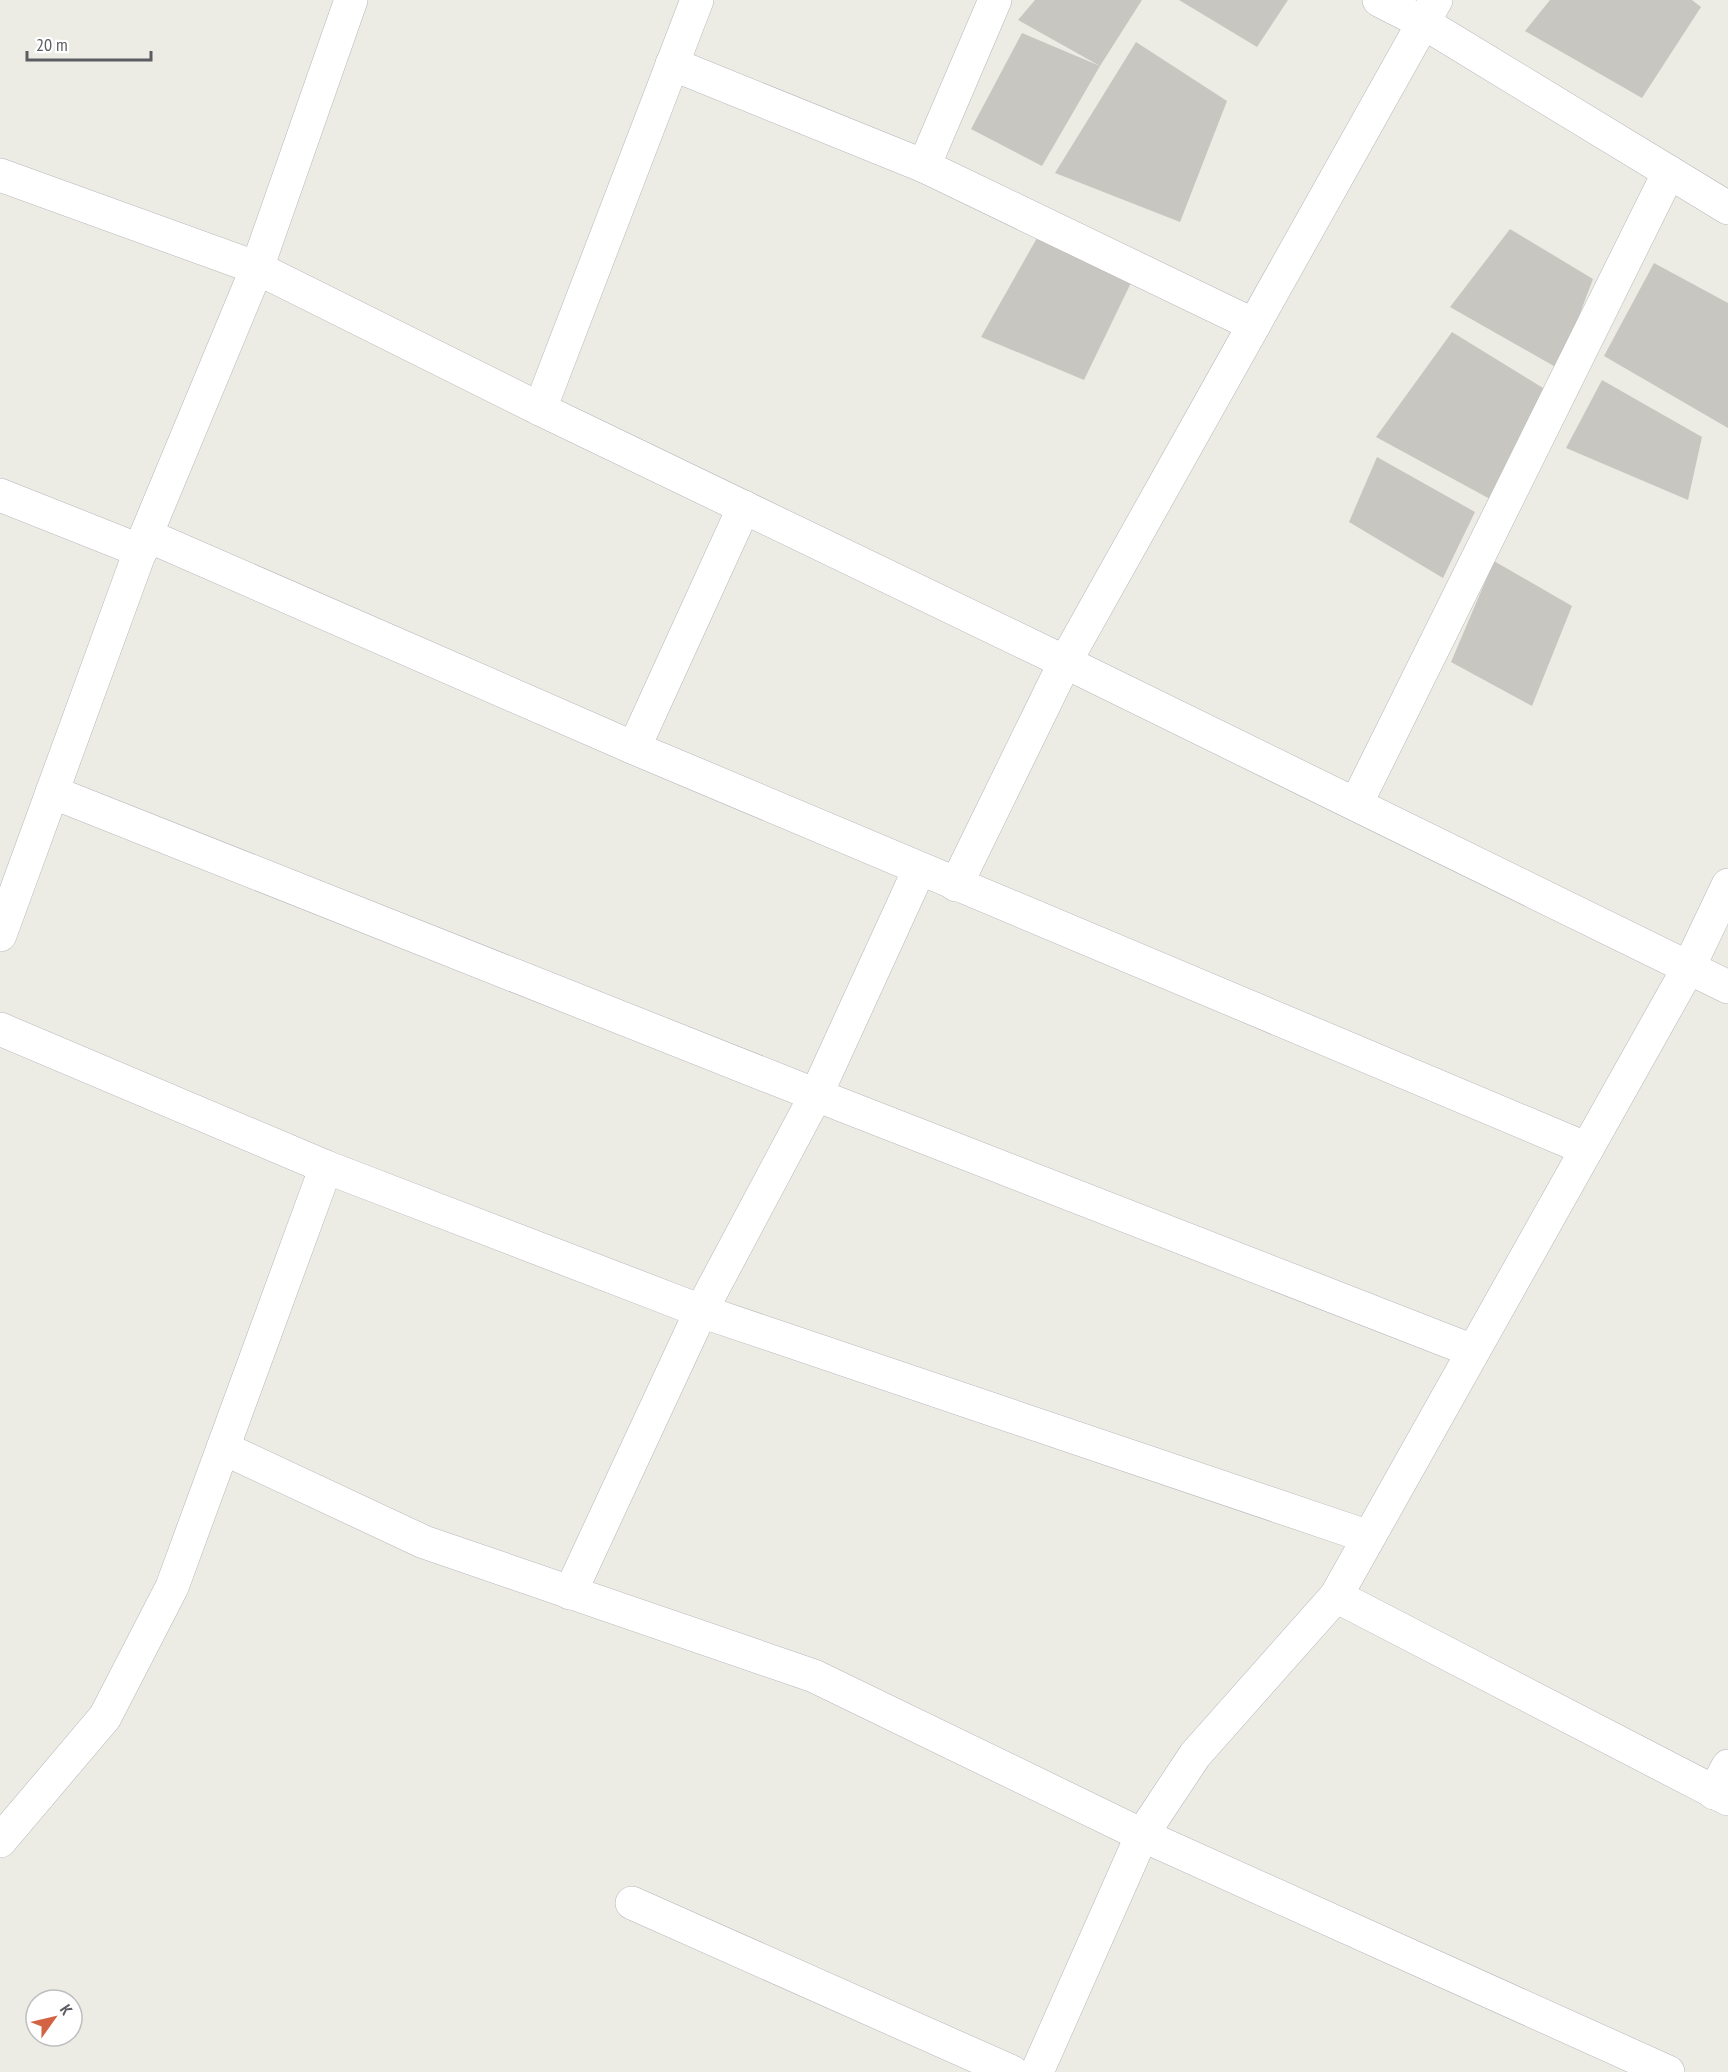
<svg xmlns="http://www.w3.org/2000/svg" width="1728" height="2072" font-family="'PT Sans Narrow',sans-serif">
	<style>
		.building { fill: #c8c6c0 }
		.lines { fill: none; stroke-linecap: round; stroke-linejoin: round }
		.minor-casing { stroke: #b6b7bc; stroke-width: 34 }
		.minor { stroke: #fff; stroke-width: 33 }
	</style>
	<rect width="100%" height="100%" fill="#ecece4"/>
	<g class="building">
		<path d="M1035,0H1142L1100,66L1042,166L971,129L1022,33L1100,66L1018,20Z"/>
		<path d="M1179,0H1288L1257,47Z"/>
		<path d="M1550,0H1692L1701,7L1642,98L1525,31Z"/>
		<path d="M1136,42L1227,101L1180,222L1055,173Z"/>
		<path d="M1050,215L1145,254L1084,380L981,337Z"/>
		<path d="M1510,229L1593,279L1559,369L1450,307Z"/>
		<path d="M1654,263L1728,303V428L1604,356Z"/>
		<path d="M1452,332L1556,396L1490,499L1376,437Z"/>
		<path d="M1602,380L1702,437L1688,500L1566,448Z"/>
		<path d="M1377,457L1475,512L1443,578L1349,522Z"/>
		<path d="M1494,561L1572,606L1532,706L1451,662Z"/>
	</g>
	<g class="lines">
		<defs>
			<g id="minor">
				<path d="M1379,0L1424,23L1728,208"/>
				<path d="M672,64L924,166L1254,325"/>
				<path d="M924,166L995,0"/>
				<path d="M0,175L257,268L540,409L1065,662L1728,987"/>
				<path d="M540,409L697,0"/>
				<path d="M0,495L141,551"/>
				<path d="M146,535L634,748L1587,1149"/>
				<path d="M634,748L744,507"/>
				<path d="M52,792L816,1095L1473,1351"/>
				<path d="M1356,804L1669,172"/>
				<path d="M956,885L1065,662L1436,0"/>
				<path d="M0,935L146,535L257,268L351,0"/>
				<path d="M0,1029L326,1167L701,1311L1369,1537"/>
				<path d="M223,1448L424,1542L814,1676L1142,1835L1668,2072"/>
				<path d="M570,1593L701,1311L816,1095L919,870"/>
				<path d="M1336,1596L1728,1799"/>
				<path d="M1714,1793L1728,1766"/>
				<path d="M0,1841L105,1717L172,1587L326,1167"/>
				<path d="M632,1903L1012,2072"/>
				<path d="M1037,2072L1142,1835L1195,1755L1336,1596L1689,967L1728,885"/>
			</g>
		</defs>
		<use href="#minor" class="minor-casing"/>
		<use href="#minor" class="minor"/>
	</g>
	<g transform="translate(54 2018) rotate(56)"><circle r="28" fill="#ffffff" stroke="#bebec0" stroke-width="1.5"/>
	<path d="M0-4.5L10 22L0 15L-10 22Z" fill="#d36443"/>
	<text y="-9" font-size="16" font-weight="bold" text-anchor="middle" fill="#5c5d62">K</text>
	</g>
	<path d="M27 51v9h124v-9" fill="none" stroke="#5c5d62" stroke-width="3"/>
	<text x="36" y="51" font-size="18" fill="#5c5d62" stroke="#ffffff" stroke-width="4.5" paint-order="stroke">20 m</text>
</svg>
